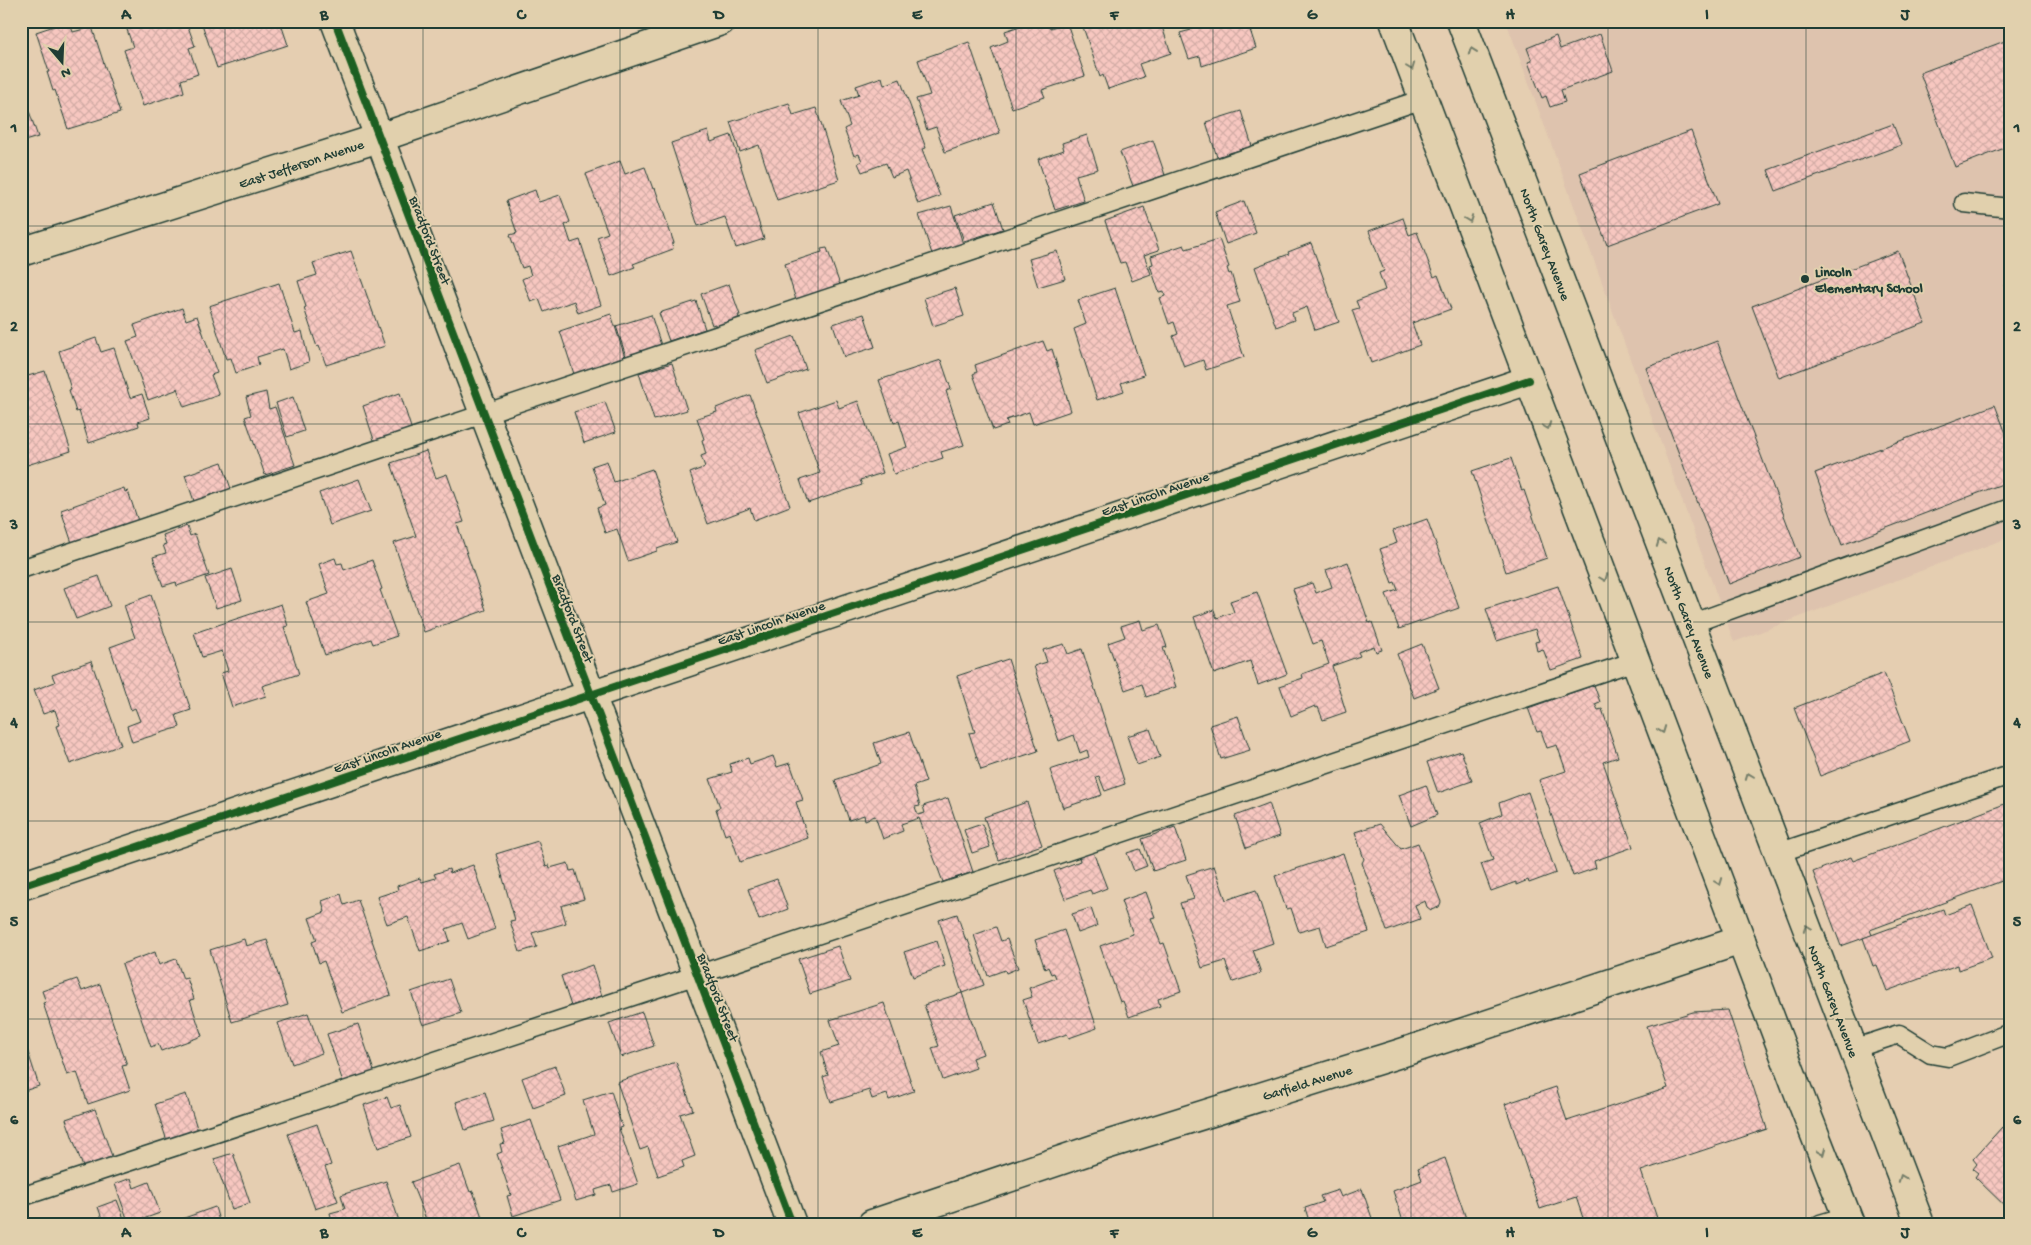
<svg xmlns="http://www.w3.org/2000/svg" width="2031" height="1245" font-family="'Gochi Hand',sans-serif">
	<style>
		.built { fill: #dec3ae }
		.building { fill: url(#building-cross-hatch); stroke: #1f3d34 }
		.lines { fill: none; stroke-linecap: round; stroke-linejoin: round }
		.lane-casing { stroke: #1f3d34; stroke-width: 21 }
		.street-casing { stroke: #1f3d34; stroke-width: 31 }
		.primary-casing { stroke: #1f3d34; stroke-width: 31 }
		.lane { stroke: #e1d0ad; stroke-width: 18 }
		.street { stroke: #e1d0ad; stroke-width: 28 }
		.primary { stroke: #e1d0ad; stroke-width: 28 }
		.cycleway-casing { stroke: #e1d0ad; stroke-width: 11 }
		.cycleway { stroke: #1b5e20; stroke-width: 8 }
		.oneway { stroke: #767f6a }
		.grid { fill: none; stroke: #1f3d34; stroke-width: 1; stroke-opacity: 0.55 }
		.poi-dot { fill: #1f3d34; stroke: #e1d0ad; stroke-width: 2 }
		.labels { text-anchor: middle; stroke-width: 4; stroke-linejoin: round; paint-order: stroke }
		.street-label { font-size: 14px; fill: #1f3d34; stroke: #e1d0ad }
		.poi-label { font-size: 14px; font-weight: bold; fill: #1f3d34; stroke: #e1d0ad; text-anchor: start }
		.neatline { fill: none; stroke: #1f3d34; stroke-width: 2 }
		.grid-label { font-size: 16px; text-anchor: middle; font-weight: bold; fill: #1f3d34 }
	</style>
	<defs>
		<pattern id="building-cross-hatch" width="8" height="8" patternUnits="userSpaceOnUse" patternTransform="scale(1.25)"><rect width="8" height="8" fill="#f7c7c0"/><path d="M0 0l8 8M0 8l8-8" fill="none" stroke="#d3aca6"/></pattern>
	</defs>
	<rect width="100%" height="100%" fill="#e5ceb1"/>
	<filter id="ink" filterUnits="userSpaceOnUse"><feTurbulence type="fractalNoise" baseFrequency=".02" numOctaves="2"/><feDisplacementMap in="SourceGraphic" scale="10" xChannelSelector="R" yChannelSelector="G"/><feConvolveMatrix kernelMatrix="1 2 1 2 8 2 1 2 1" color-interpolation-filters="sRGB"/></filter>
	<g filter="url(#ink)">
		<path class="built" d="M1506,21H2010V537L1734,642Z"/>
		<g class="building">
			<path d="M69,21L73,32L92,27L120,113L68,129L55,90L53,91L47,72H49L36,32Z"/>
			<path d="M124,21H186L195,46L189,48L198,74L181,80L184,92L143,106L124,50L133,47Z"/>
			<path d="M201,21H280L288,45L217,68Z"/>
			<path d="M1035,21H1048L1050,28L1067,23L1085,76L1042,90L1045,97L1012,108L991,48L1008,41L1005,31Z"/>
			<path d="M1081,21H1160L1171,53L1139,64L1144,77L1108,89L1103,75L1100,77Z"/>
			<path d="M1188,21H1247L1256,48L1202,66L1200,56L1189,59L1180,33L1191,30Z"/>
			<path d="M1600,34L1613,71L1561,90L1565,102L1550,107L1546,96L1542,98L1528,62L1532,61L1527,48L1556,36L1560,49Z"/>
			<path d="M2010,39V146L1955,167L1920,73Z"/>
			<path d="M969,42L1000,133L945,152L936,127L927,130L916,99L930,95L918,60Z"/>
			<path d="M882,77L884,85L900,79L926,148L922,149L940,196L918,204L906,171L892,177L886,163L862,172L858,163L862,161L859,154L854,156L844,129L850,126L841,101L859,95L856,86Z"/>
			<path d="M21,88L38,137L21,142Z"/>
			<path d="M789,103L793,115L816,108L839,180L777,200L759,145L740,152L730,122Z"/>
			<path d="M1241,111L1252,146L1217,157L1206,122Z"/>
			<path d="M1893,124L1901,145L1776,191L1768,170Z"/>
			<path d="M708,131L711,142L731,135L764,239L736,248L725,217L698,226L671,143Z"/>
			<path d="M1691,131L1718,204L1607,245L1580,173Z"/>
			<path d="M1087,135L1098,169L1076,175L1084,201L1055,210L1038,159L1064,150L1062,143Z"/>
			<path d="M1153,140L1165,175L1133,186L1120,152Z"/>
			<path d="M620,161L625,174L645,167L653,189L655,188L674,243L672,244L673,249L633,264L635,267L611,276L597,237L608,233L586,174Z"/>
			<path d="M535,190L539,202L560,195L570,222L565,225L571,243L580,240L601,305L578,313L574,301L544,312L539,299L531,302L522,279L531,275L528,266L522,268L510,235L517,233L506,201Z"/>
			<path d="M1244,201L1256,233L1226,244L1215,212Z"/>
			<path d="M994,202L1003,229L964,241L955,215Z"/>
			<path d="M951,206L963,244L932,254L919,215Z"/>
			<path d="M1144,207L1159,250L1144,255L1151,274L1132,281L1125,262L1120,263L1105,221Z"/>
			<path d="M1403,218L1409,235L1417,232L1434,277L1438,275L1451,309L1412,323L1420,345L1371,363L1352,310L1359,308L1356,301L1385,290L1379,273L1384,271L1369,231Z"/>
			<path d="M1219,239L1229,267L1227,268L1229,274L1231,273L1240,302L1227,306L1244,357L1206,370L1203,360L1184,367L1173,336L1178,334L1174,322L1169,324L1160,298L1165,296L1164,291L1159,292L1150,265L1153,264L1151,256L1184,245L1186,249Z"/>
			<path d="M1311,243L1339,322L1315,330L1307,307L1292,313L1294,320L1276,327L1255,267L1289,254L1288,252Z"/>
			<path d="M827,248L840,285L796,300L785,264L822,252L821,249Z"/>
			<path d="M351,251L385,346L326,365L319,346L317,347L304,308L306,307L298,281L317,275L313,263Z"/>
			<path d="M1057,251L1065,279L1038,287L1029,259Z"/>
			<path d="M1898,251L1925,323L1779,378L1752,306Z"/>
			<path d="M279,283L295,333L302,331L309,362L289,369L283,349L257,357L259,365L236,373L231,358L226,359L209,306Z"/>
			<path d="M2010,283V302L2004,285Z"/>
			<path d="M729,284L740,315H738L740,320L716,329L715,324L712,325L701,294Z"/>
			<path d="M955,288L964,316L933,326L924,298Z"/>
			<path d="M1115,288L1144,375L1121,383L1124,391L1097,400L1074,329L1086,324L1078,300Z"/>
			<path d="M696,301L705,329L669,341L659,313Z"/>
			<path d="M182,308L186,320L197,316L217,373L211,375L219,395L184,407L177,388L176,390L148,400L127,341L138,337L134,325Z"/>
			<path d="M611,314L625,357L574,374L560,331Z"/>
			<path d="M864,314L875,347L844,357L833,324Z"/>
			<path d="M651,315L661,345L626,356L616,326Z"/>
			<path d="M794,336L806,369L767,383L755,350Z"/>
			<path d="M96,338L101,352L114,348L130,398L142,394L150,418L138,422L139,426L89,443L79,411L76,412L69,390L71,389L59,351Z"/>
			<path d="M1043,341L1047,351L1052,349L1071,411L1033,424L1029,412L1006,420L1008,425L993,430L973,374L977,372L975,365Z"/>
			<path d="M1717,341L1800,557L1729,584L1646,368Z"/>
			<path d="M941,360L951,389L946,391L964,445L941,452L943,458L894,474L887,454L907,447L899,421L894,423L879,380Z"/>
			<path d="M23,363L28,376L45,371L71,451L21,467V364Z"/>
			<path d="M672,363L687,410L654,420L639,373Z"/>
			<path d="M266,392L269,409L275,407L295,465L265,475L245,417L251,415L246,397Z"/>
			<path d="M400,393L412,431L375,443L363,406Z"/>
			<path d="M750,395L790,506L754,520L750,508L708,524L690,473L705,467L701,456L706,454L702,440L704,439L697,418L717,412L716,408Z"/>
			<path d="M293,397L304,431L287,437L276,403Z"/>
			<path d="M836,400L839,408L858,401L883,473L860,480L862,485L808,503L800,480L820,473L799,413Z"/>
			<path d="M605,402L616,432L584,443L574,412Z"/>
			<path d="M1995,405L2010,444V481L1842,545L1815,473Z"/>
			<path d="M426,451L436,478L447,474L464,522L457,524L486,610L424,632L394,543L416,536L391,463Z"/>
			<path d="M1511,458L1522,491L1524,490L1547,558L1506,572L1472,471Z"/>
			<path d="M607,461L614,482L652,469L677,542L657,549V551L628,561L617,529L605,533L597,508L605,505L592,466Z"/>
			<path d="M222,462L231,489L194,501L185,475Z"/>
			<path d="M359,479L371,511L330,525L319,493Z"/>
			<path d="M124,488L125,492L128,491L138,521L72,543L61,510Z"/>
			<path d="M1427,519L1459,608L1399,629L1386,594L1398,590L1395,582L1392,583L1380,549L1397,543L1393,531Z"/>
			<path d="M187,526L190,536L195,534L209,575L177,586L176,582L163,586L153,557L166,553L163,545L166,544L163,535Z"/>
			<path d="M335,558L337,564L342,563L344,570L372,560L382,589L380,590L397,636L373,644L371,639L325,655L306,602L329,594L319,564Z"/>
			<path d="M1348,562L1369,623L1372,622L1382,650L1376,652L1374,646L1358,652L1360,656L1332,666L1346,712L1323,720L1318,707L1316,708L1315,706L1291,716L1280,686L1303,678L1302,674L1329,664L1321,641L1313,644L1293,589L1312,583L1316,593L1332,587L1326,570Z"/>
			<path d="M232,569L242,600L216,608L205,578Z"/>
			<path d="M99,576L110,606L76,619L64,588Z"/>
			<path d="M1558,586L1583,659L1551,670L1543,649L1537,651L1535,642L1539,641L1535,629L1497,641L1486,609Z"/>
			<path d="M1257,592L1287,674L1258,685L1250,661L1214,674L1194,617L1214,610L1217,618L1234,612L1230,601Z"/>
			<path d="M151,595L191,710L176,715L180,727L132,742L127,726L140,721L135,708L131,710L110,647L135,638L124,605Z"/>
			<path d="M281,604L288,626L284,627L299,674L262,686L266,696L232,707L221,673L228,671L222,651L202,657L194,633Z"/>
			<path d="M1140,620L1143,630L1159,625L1167,647L1163,648L1176,687L1146,697L1142,684L1125,690L1108,643L1125,637L1121,626Z"/>
			<path d="M1064,644L1068,654L1082,649L1125,784L1105,791L1099,776L1096,777L1102,795L1063,808L1050,770L1089,757L1087,750L1080,753L1074,735L1059,741L1034,666L1047,662L1043,650Z"/>
			<path d="M1422,644L1439,688L1414,698L1397,654Z"/>
			<path d="M1008,659L1038,751L981,770L969,733L975,732L957,676Z"/>
			<path d="M91,661L121,745L70,764L56,726L60,725L55,710L43,714L34,690L55,682L52,675Z"/>
			<path d="M1884,673L1910,741L1820,776L1794,708Z"/>
			<path d="M1594,685L1600,702L1595,704L1598,710L1602,709L1618,757L1603,762L1633,847L1594,861L1596,868L1573,876L1539,780L1566,771L1557,745L1547,748L1541,731L1537,732L1528,708Z"/>
			<path d="M1238,716L1250,750L1221,759L1210,725Z"/>
			<path d="M1150,729L1160,757L1137,765L1127,736Z"/>
			<path d="M909,732L926,782L914,786L920,806L915,807L918,815L925,813L923,806L948,798L973,872L943,882L919,818L901,824L903,831L883,839L875,816L865,820L864,815L849,820L835,780L881,764L874,743Z"/>
			<path d="M21,744L30,769L21,772Z"/>
			<path d="M1461,751L1472,781L1438,793L1427,762Z"/>
			<path d="M773,756L777,767L790,763L803,800L796,802L808,838L740,862L730,833L725,835L716,809L720,807L710,779L732,772L730,764L748,758L750,764Z"/>
			<path d="M1426,785L1437,815L1411,826L1399,795Z"/>
			<path d="M1528,792L1556,873L1529,883L1528,880L1516,885V882L1491,891L1481,864L1493,860L1480,823L1502,814L1499,803Z"/>
			<path d="M1027,802L1042,845L999,860L984,817Z"/>
			<path d="M2010,802V878L1870,930L1872,935L1841,946L1813,872L1851,857L1853,861Z"/>
			<path d="M1269,803L1280,836L1246,848L1235,816Z"/>
			<path d="M982,824L990,847L972,853L964,830Z"/>
			<path d="M1380,824L1401,849L1418,843L1441,902L1439,907L1431,910L1427,907L1425,901L1415,905L1420,919L1387,931L1362,863L1364,859L1355,832Z"/>
			<path d="M1175,827L1186,860L1153,871L1142,839Z"/>
			<path d="M538,841L546,866L549,865L550,868L568,863L570,871L575,870L584,899L561,906L566,923L532,933L537,947L520,952L510,921L515,920L496,854Z"/>
			<path d="M1140,849L1147,866L1134,871L1127,853Z"/>
			<path d="M1093,852L1107,888L1092,894L1090,890L1065,899L1054,871L1080,861L1079,857Z"/>
			<path d="M1343,853L1369,932L1326,946L1320,926L1299,932L1291,908L1286,909L1275,876Z"/>
			<path d="M473,865L495,929L468,939L462,923L446,929L450,941L420,951L408,917L387,924L377,897L398,890L397,886L420,878L422,882L436,878L434,874L449,869L450,873Z"/>
			<path d="M1214,866L1226,900L1256,890L1273,943L1253,950L1261,973L1233,982L1225,961L1202,968L1180,903L1194,899L1186,875Z"/>
			<path d="M777,879L788,909L759,920L748,889Z"/>
			<path d="M1146,892L1155,917L1151,918L1161,944L1164,943L1181,991L1158,999L1160,1006L1129,1017L1123,1001L1120,1002L1100,946L1133,934L1121,901Z"/>
			<path d="M341,894L344,905L358,900L391,995L342,1012L324,961L319,963L312,942L317,940L309,918L325,912L322,901Z"/>
			<path d="M1972,905L1992,958L1958,970L1957,965L1887,991L1877,965L1873,966L1863,938L1943,909L1945,915Z"/>
			<path d="M1091,908L1097,926L1078,933L1072,914Z"/>
			<path d="M957,914L966,941L968,940L984,985L962,993L939,920Z"/>
			<path d="M996,927L1001,941L1007,939L1018,968L1006,973L1005,970L988,976L974,935Z"/>
			<path d="M1064,930L1097,1028L1069,1038L1067,1034L1038,1044L1023,1000L1032,997L1029,988L1056,978L1054,973L1051,974L1048,967L1045,969L1035,940Z"/>
			<path d="M244,939L246,946L267,940L288,1005L232,1022L210,950Z"/>
			<path d="M937,941L945,966L913,977L904,952Z"/>
			<path d="M838,946L850,981L810,994L798,959Z"/>
			<path d="M155,952L159,965L176,959L183,979L187,978L194,999L190,1000L202,1036L161,1051L158,1044L151,1047L122,964Z"/>
			<path d="M592,965L602,996L571,1006L561,976Z"/>
			<path d="M77,979L82,991L100,984L127,1065L122,1066L130,1090L88,1104L77,1072L67,1075L43,1003L46,1002L42,991Z"/>
			<path d="M449,979L461,1013L423,1025L411,992Z"/>
			<path d="M962,993L983,1054L972,1058L976,1068L943,1080L932,1048L939,1046L924,1005Z"/>
			<path d="M884,1003L914,1091L889,1100L887,1094L872,1099L869,1090L831,1102L823,1077L828,1075L821,1052L839,1046L830,1020Z"/>
			<path d="M1728,1010L1767,1129L1641,1171L1659,1224H1585L1576,1197L1540,1209L1505,1104L1556,1087L1567,1121L1668,1088L1647,1026L1693,1012Z"/>
			<path d="M642,1012L654,1046L621,1057L609,1023Z"/>
			<path d="M308,1013L322,1053L292,1064L278,1023Z"/>
			<path d="M358,1024L375,1074L344,1085L327,1034Z"/>
			<path d="M21,1031L39,1086L21,1092Z"/>
			<path d="M676,1062L693,1110L680,1114L695,1156L682,1161L684,1167L658,1176L648,1147L640,1150L617,1082Z"/>
			<path d="M555,1066L566,1096L533,1108L522,1078Z"/>
			<path d="M611,1091L622,1127L619,1128L638,1184L613,1192L611,1185L595,1190L596,1195L576,1201L558,1146L594,1134L583,1100Z"/>
			<path d="M485,1092L494,1121L465,1130L456,1102Z"/>
			<path d="M186,1094L198,1131L167,1141L155,1104Z"/>
			<path d="M387,1097L391,1108L400,1105L411,1137L378,1148L364,1105Z"/>
			<path d="M95,1109L113,1159L84,1170L66,1119Z"/>
			<path d="M531,1120L538,1140H539L560,1200L513,1216L507,1196L511,1195L497,1154L502,1152L500,1144L505,1143L501,1130Z"/>
			<path d="M317,1124L331,1165L325,1167L338,1201L315,1209L288,1134Z"/>
			<path d="M2002,1127L2008,1132L2010,1130V1211L1975,1177L1978,1173L1973,1169L1977,1164L1973,1159Z"/>
			<path d="M233,1153L250,1203L232,1209L214,1159Z"/>
			<path d="M1445,1158L1468,1224H1404L1393,1191L1422,1180L1418,1168Z"/>
			<path d="M460,1165L470,1192L473,1191L484,1223L428,1224L411,1182Z"/>
			<path d="M131,1178L134,1188L149,1182L160,1213L129,1224L115,1184Z"/>
			<path d="M386,1181L400,1224H333L330,1213L345,1209L341,1195Z"/>
			<path d="M1362,1189L1374,1224H1310L1305,1208L1323,1202L1320,1196L1338,1190L1341,1197Z"/>
			<path d="M117,1200L126,1224H104L98,1207Z"/>
			<path d="M215,1207L220,1224H177L176,1221Z"/>
			<path d="M311,1219L312,1224H295Z"/>
		</g>
		<g class="lines">
			<defs>
				<g id="lane">
					<path d="M1964,203L2010,208"/>
					<path d="M21,569L1423,99"/>
					<path d="M1691,624L2010,508"/>
					<path d="M1778,853L2010,775"/>
					<path d="M1853,1049L1899,1034L1931,1054L1948,1057L2010,1033"/>
					<path d="M21,1197L697,975L1635,661"/>
					<path d="M1820,1224L1847,1216"/>
				</g>
				<g id="street">
					<path d="M335,21L792,1224"/>
					<path d="M21,252L379,138L721,21"/>
					<path d="M21,886L1529,380"/>
					<path d="M872,1224L1100,1147L1401,1053L1741,940"/>
				</g>
				<g id="primary">
					<path d="M1394,21L1804,1107L1850,1224"/>
					<path d="M1461,21L1920,1224"/>
				</g>
			</defs>
			<use href="#lane" class="lane-casing"/>
			<use href="#street" class="street-casing"/>
			<use href="#primary" class="primary-casing"/>
			<use href="#lane" class="lane"/>
			<use href="#street" class="street"/>
			<use href="#primary" class="primary"/>
			<defs>
				<g id="cycleway">
					<path d="M335,21L792,1224"/>
					<path d="M21,886L1529,380"/>
				</g>
			</defs>
			<use href="#cycleway" class="cycleway-casing"/>
			<use href="#cycleway" class="cycleway"/>
		</g>
		<defs><path id="oneway-chevron" d="M-2-3.5L2.5 0L-2 3.5" fill="none" stroke-width="1.6" stroke-linecap="round" stroke-linejoin="round" transform="scale(1.25)"/></defs>
		<g class="oneway">
			<use href="#oneway-chevron" transform="translate(1472 51) rotate(-110)"/>
			<use href="#oneway-chevron" transform="translate(1411 67) rotate(69)"/>
			<use href="#oneway-chevron" transform="translate(1469 219) rotate(69)"/>
			<use href="#oneway-chevron" transform="translate(1547 426) rotate(69)"/>
			<use href="#oneway-chevron" transform="translate(1660 543) rotate(-111)"/>
			<use href="#oneway-chevron" transform="translate(1604 578) rotate(69)"/>
			<use href="#oneway-chevron" transform="translate(1662 730) rotate(69)"/>
			<use href="#oneway-chevron" transform="translate(1749 776) rotate(-111)"/>
			<use href="#oneway-chevron" transform="translate(1719 882) rotate(69)"/>
			<use href="#oneway-chevron" transform="translate(1807 928) rotate(-111)"/>
			<use href="#oneway-chevron" transform="translate(1822 1152) rotate(68)"/>
			<use href="#oneway-chevron" transform="translate(1902 1178) rotate(-111)"/>
		</g>
	</g>
	<path class="grid" d="M225,21V1224M423,21V1224M620,21V1224M818,21V1224M1016,21V1224M1213,21V1224M1411,21V1224M1608,21V1224M1806,21V1224M21,226H2010M21,424H2010M21,622H2010M21,821H2010M21,1019H2010"/>
	<circle class="poi-dot" cx="1805" cy="279" r="5"/>
	<g class="labels">
		<g class="street-label">
			<text transform="translate(301 163) rotate(-18)" y="5">East Jefferson Avenue</text>
			<text transform="translate(431 240) rotate(69)" y="5">Bradford Street</text>
			<text transform="translate(1546 244) rotate(69)" y="5">North Garey Avenue</text>
			<text transform="translate(1155 493) rotate(-19)" y="5">East Lincoln Avenue</text>
			<text transform="translate(574 618) rotate(69)" y="5">Bradford Street</text>
			<text transform="translate(771 622) rotate(-19)" y="5">East Lincoln Avenue</text>
			<text transform="translate(1690 622) rotate(69)" y="5">North Garey Avenue</text>
			<text transform="translate(387 750) rotate(-19)" y="5">East Lincoln Avenue</text>
			<text transform="translate(719 997) rotate(69)" y="5">Bradford Street</text>
			<text transform="translate(1834 1001) rotate(69)" y="5">North Garey Avenue</text>
			<text transform="translate(1307 1082) rotate(-17)" y="5">Garfield Avenue</text>
		</g>
		<g class="poi-label">
			<text x="1815" y="276">Lincoln<tspan x="1815" dy="16">Elementary School</tspan></text>
		</g>
	</g>
	<rect width="2031" height="1245" fill="none" stroke="#e1d0ad" stroke-width="55"/>
	<g transform="translate(62 62) rotate(161)" stroke="#e1d0ad" stroke-width="4" paint-order="stroke">
	<path d="M0-4L9 19L0 12L-9 19Z" fill="#1f3d34"/>
	<text y="-8" font-size="14" font-weight="bold" text-anchor="middle" fill="#1f3d34">N</text>
	</g>
	<rect x="28" y="28" width="1976" height="1190" class="neatline"/>
	<g class="grid-label">
		<text x="126" y="19">A</text>
		<text x="324" y="19">B</text>
		<text x="521" y="19">C</text>
		<text x="719" y="19">D</text>
		<text x="917" y="19">E</text>
		<text x="1114" y="19">F</text>
		<text x="1312" y="19">G</text>
		<text x="1510" y="19">H</text>
		<text x="1707" y="19">I</text>
		<text x="1905" y="19">J</text>
		<text x="14" y="132">1</text>
		<text x="2017" y="132">1</text>
		<text x="14" y="331">2</text>
		<text x="2017" y="331">2</text>
		<text x="14" y="529">3</text>
		<text x="2017" y="529">3</text>
		<text x="14" y="727">4</text>
		<text x="2017" y="727">4</text>
		<text x="14" y="926">5</text>
		<text x="2017" y="926">5</text>
		<text x="14" y="1124">6</text>
		<text x="2017" y="1124">6</text>
		<text x="126" y="1237">A</text>
		<text x="324" y="1237">B</text>
		<text x="521" y="1237">C</text>
		<text x="719" y="1237">D</text>
		<text x="917" y="1237">E</text>
		<text x="1114" y="1237">F</text>
		<text x="1312" y="1237">G</text>
		<text x="1510" y="1237">H</text>
		<text x="1707" y="1237">I</text>
		<text x="1905" y="1237">J</text>
	</g>
</svg>
